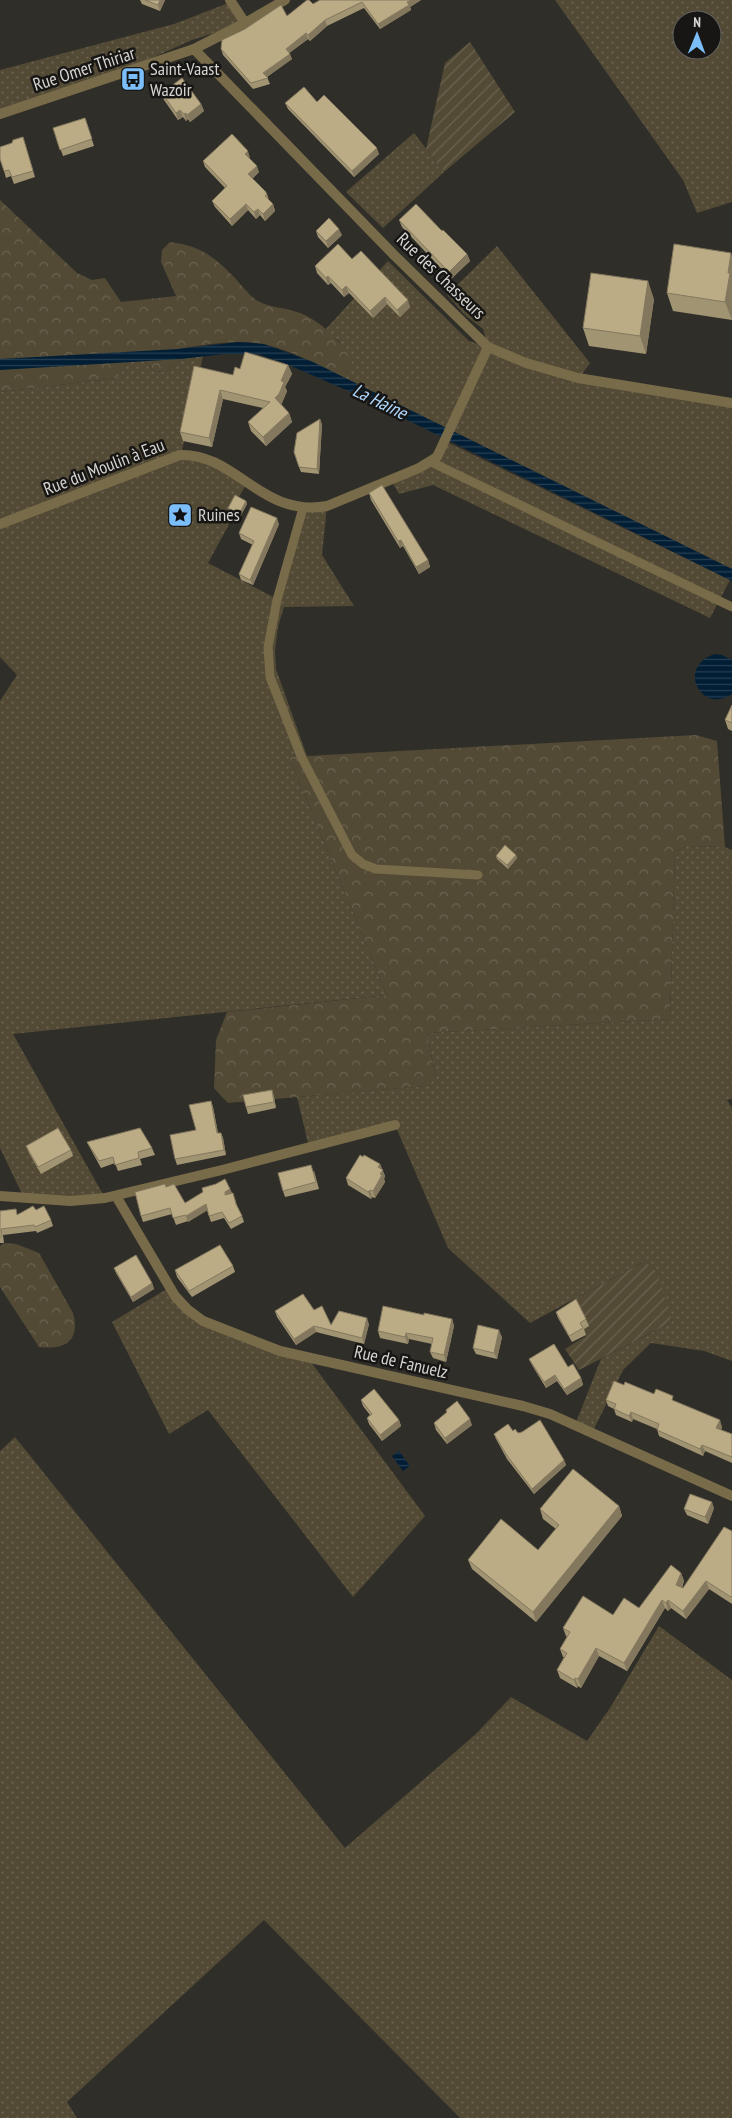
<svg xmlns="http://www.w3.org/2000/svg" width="732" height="2118" font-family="'PT Sans Narrow',sans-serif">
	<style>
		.grass { fill: url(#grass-dots); fill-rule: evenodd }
		.forest { fill: url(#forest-crowns) }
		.garden { fill: url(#garden-furrows) }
		.water { fill: url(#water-rules) }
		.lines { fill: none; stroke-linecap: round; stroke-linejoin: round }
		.service { stroke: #786b49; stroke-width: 9 }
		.minor { stroke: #786b49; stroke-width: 10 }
		.tertiary { stroke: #786b49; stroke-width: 10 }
		.wall { fill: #a19473 }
		.shaded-wall { fill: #83785e }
		.building { fill: #bbac86; stroke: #83785e }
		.labels { text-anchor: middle; stroke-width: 5; stroke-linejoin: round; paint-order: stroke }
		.street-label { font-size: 18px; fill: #d6d5d2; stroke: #171614 }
		.poi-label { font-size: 18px; fill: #d6d5d2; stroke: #171614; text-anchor: start }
		.water-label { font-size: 19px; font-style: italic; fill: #add6fb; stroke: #171614 }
	</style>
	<defs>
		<pattern id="grass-dots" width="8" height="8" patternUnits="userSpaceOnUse" patternTransform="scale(1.25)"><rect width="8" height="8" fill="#524a34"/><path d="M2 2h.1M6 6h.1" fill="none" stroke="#6a6350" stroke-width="1.8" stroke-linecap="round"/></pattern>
		<pattern id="forest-crowns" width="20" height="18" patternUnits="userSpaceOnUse" patternTransform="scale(1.25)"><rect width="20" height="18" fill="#524a34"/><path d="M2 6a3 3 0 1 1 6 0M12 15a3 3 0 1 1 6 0" fill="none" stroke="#6a6350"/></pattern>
		<pattern id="garden-furrows" width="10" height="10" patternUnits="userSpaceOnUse" patternTransform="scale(1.25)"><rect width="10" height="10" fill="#524a34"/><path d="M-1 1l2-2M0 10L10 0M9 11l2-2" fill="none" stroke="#6a6350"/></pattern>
		<pattern id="water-rules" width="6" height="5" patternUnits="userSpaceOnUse" patternTransform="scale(1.25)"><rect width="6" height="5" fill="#021e35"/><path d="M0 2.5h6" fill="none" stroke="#263e51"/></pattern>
	</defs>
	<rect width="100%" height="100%" fill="#302e29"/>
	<g class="grass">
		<path d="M555,0H732V202L697,213L683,180ZM682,20H712V50H682Z"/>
		<path d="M231,2L245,23L192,40L96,83L0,114V70L174,24Z"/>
		<path d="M414,133L444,172L383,228L346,192Z"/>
		<path d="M497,246L590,363L579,378L732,403V569L340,376L349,372L339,341L325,330L388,261L469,341L488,347L483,329L465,315L447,295Z"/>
		<path d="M203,356L181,455H189L247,483L229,514L233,517L208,563L277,599L303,508L327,506L322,555L354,606L284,607L278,627L275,650L276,669L307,756L289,757L387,995L13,1034L105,1198H24L0,1148V701L17,675L0,657V392L117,378L128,362L145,361L154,371L166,372L181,359Z"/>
		<path d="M445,441L730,580L710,618L433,485L399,494L391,480L419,468Z"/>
		<path d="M687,846L725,847L732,850V1099L727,1100L732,1108V1361L704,1351L651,1343L623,1370L592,1433L575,1425L601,1359L672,1322L645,1261L530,1323L448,1248L395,1125L309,1147L297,1097L426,1086L436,1078L427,1033L670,1019L675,852Z"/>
		<path d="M170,1287L187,1309L308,1358L425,1516L353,1597L208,1410L169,1434L112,1322Z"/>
		<path d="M15,1437L345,1848L477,1733L511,1697L587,1741L610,1708L659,1626L732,1680V2118H460L264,1920L67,2102L77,2118H0V1451Z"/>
	</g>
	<g class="forest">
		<path d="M0,200L77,273L92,280L105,278L121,302L176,296L161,262L162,250L170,242C201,246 213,256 235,278C242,286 248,294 256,300C269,308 283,307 297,312C319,319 343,342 352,362L349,372L340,376C320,365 285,348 262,344C235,339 206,345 178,349L181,359L166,372L154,371L145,361L128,362L117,378L0,392Z"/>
		<path d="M696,735L717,741L725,847L687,846L675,852L670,1019L427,1033L436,1079L426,1086L228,1103L214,1088L216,1040L227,1012L387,995L289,757Z"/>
		<path d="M5,1243L16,1244L39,1253L73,1313C81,1341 64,1350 39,1347L0,1287V1246Z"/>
	</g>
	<g class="garden">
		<path d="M470,42L515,112L444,172L426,149L445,63Z"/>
		<path d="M645,1261L657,1273L672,1322L579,1370L565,1349L586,1336C578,1322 580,1313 575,1299Z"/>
	</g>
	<g class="water">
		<path d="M239,342L264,344L313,362L732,569V581L353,393L284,363L257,354H224L181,359L0,370V359L178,349Z"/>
		<path d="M715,654L722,655L732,660V694C702,715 675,667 715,654Z"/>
		<path d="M399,1451L410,1466L403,1471L392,1456Z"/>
	</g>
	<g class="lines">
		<g class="service">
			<path d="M431,462L732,607"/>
			<path d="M303,508L277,600L268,647L270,677L301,756L352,855L363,864L376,869L478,875"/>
		</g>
		<g class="minor">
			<path d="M230,0L245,23"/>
			<path d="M194,49L395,256L488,347L526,363L578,378L732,403"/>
			<path d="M0,524L180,455C236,453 261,518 327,506L419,468L437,457L488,347"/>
			<path d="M0,1196L70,1201L105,1198L222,1170L395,1125"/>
			<path d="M116,1196L175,1296L187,1309L203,1321L280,1351L523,1406L550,1414L732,1496"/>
		</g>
		<path class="tertiary" d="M0,114L194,49L245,23L285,0"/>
	</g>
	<g class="wall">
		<path d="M140,0H165L160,11L142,4Z"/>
		<path d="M421,0L410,7L411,10L380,29L364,8L327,26L310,41L308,39L289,53L292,59L267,77L270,84L253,89L223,55L221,49L287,16L313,4Z"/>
		<path d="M162,93L201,104L204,111L190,122L188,119L186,121L183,117L178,120L164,100Z"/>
		<path d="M317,102L379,154L354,177L288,109L285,103Z"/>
		<path d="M85,118L94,146L63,156L53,128Z"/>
		<path d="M23,137L35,177L14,184L11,176L6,178L4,171L12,143Z"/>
		<path d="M249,158L259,172L252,179L267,194L269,200L273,204L275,211L265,221L260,215L256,219L248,210L232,226L215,207L212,201L225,188L205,167L203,161L250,158Z"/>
		<path d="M399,220L442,231L467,254L470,261L451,279L402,227Z"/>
		<path d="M316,231L342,235L328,248L318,237Z"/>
		<path d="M732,256V320L673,311L667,293Z"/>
		<path d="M352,259L410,307L400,317L387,304L373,318L349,293L344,297L331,283L328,285L317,273L315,266Z"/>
		<path d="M654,299L646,354L589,346L583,328Z"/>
		<path d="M288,365L292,374L285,387L287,391L282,403L281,404L289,413L292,422L266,446L251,431L248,422L263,408L223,399L212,447L183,441L180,432L233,375L240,369Z"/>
		<path d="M322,424L319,474L301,472L299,467Z"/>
		<path d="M369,493L428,560L430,567L419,574L403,546L400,548L371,500Z"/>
		<path d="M246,501L247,504L240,517L229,512L228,508Z"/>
		<path d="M279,524L253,585L241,580L239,574L253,545L241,539L239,533Z"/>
		<path d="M732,705V731L728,729L725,720Z"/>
		<path d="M516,855L517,858L508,869L497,859L496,856Z"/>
		<path d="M272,1090L274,1097L276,1108L248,1114L246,1107Z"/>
		<path d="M211,1101L213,1107L218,1133H221L223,1138L226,1155L177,1165L175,1159L196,1130Z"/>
		<path d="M87,1142L152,1148L155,1155L140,1159L142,1165L118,1171L115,1163L101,1168L90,1148Z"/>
		<path d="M26,1146L71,1150L73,1156L41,1174L29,1153Z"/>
		<path d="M363,1157L380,1164L385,1176L384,1179L385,1182L375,1198L372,1197L371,1199L348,1185L346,1178Z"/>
		<path d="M314,1171L319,1189L285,1197L283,1191Z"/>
		<path d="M166,1187L185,1203L230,1189L235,1199L237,1206L242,1216L244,1222L231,1229L224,1218L211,1222L207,1210L188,1222V1221L176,1225L172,1214L143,1222L141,1216Z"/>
		<path d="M36,1210L51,1220L53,1226L37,1233L36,1231L3,1235L4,1243H0V1211L18,1214Z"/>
		<path d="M233,1266L235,1272L192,1297L177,1277L175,1270Z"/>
		<path d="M114,1268L152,1283L154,1289L133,1302L116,1273Z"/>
		<path d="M314,1310L331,1325L369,1324L364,1344L316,1332L296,1345L277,1317L275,1311Z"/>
		<path d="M556,1312L586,1319L589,1326L584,1329L586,1335L572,1342L558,1318Z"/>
		<path d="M424,1315L452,1319L454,1326L446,1362L433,1358L430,1352L432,1344L409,1339L408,1344L380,1338L378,1331Z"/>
		<path d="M502,1337L497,1359L476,1354L473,1348Z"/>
		<path d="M529,1359L568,1367L581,1378L583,1385L567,1395L557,1381L546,1388L532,1365Z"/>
		<path d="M624,1385L675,1402L722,1427L721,1430L732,1434V1463L705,1451L703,1456L659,1436L657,1429L633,1419L632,1422L616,1415L614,1409L608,1406L606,1400Z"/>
		<path d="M361,1400L399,1420L401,1426L382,1441L369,1424L367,1418L370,1415L363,1406Z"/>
		<path d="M446,1410L472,1425L447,1444L436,1430L434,1423L447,1413Z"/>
		<path d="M513,1431L564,1460L566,1465L534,1494L507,1459L496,1439L494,1434Z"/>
		<path d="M619,1506L622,1516L536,1622L472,1569L468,1560L538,1550L556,1529L543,1519L540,1509Z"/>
		<path d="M714,1508L708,1524L687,1515L684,1509Z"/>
		<path d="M732,1531V1604L709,1589L686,1619L671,1608L668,1611L665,1608L627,1671L599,1656L581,1688L578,1686L577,1688L560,1678L557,1670L564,1657H563L560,1649L567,1637L566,1636L563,1628L639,1608L681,1573L684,1581L682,1588H683Z"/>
	</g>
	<g class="shaded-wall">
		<path d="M160,0H165L160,11L158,5Z"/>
		<path d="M411,0H421L410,7L411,10L380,29L378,24Z"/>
		<path d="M325,20L327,26L310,41L308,35Z"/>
		<path d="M306,33L308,39L288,54L286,49Z"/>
		<path d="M290,54L292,59L265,78L263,73Z"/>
		<path d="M201,104L204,111L190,122L187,115Z"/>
		<path d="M180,110L183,117L178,120L176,113Z"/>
		<path d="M186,113L188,119L186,121L184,114Z"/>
		<path d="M377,148L379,154L354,177L352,171Z"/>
		<path d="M248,151L250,158L247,161L245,154Z"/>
		<path d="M257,166L259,172L250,181L248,174Z"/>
		<path d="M246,204L248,210L232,226L230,219Z"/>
		<path d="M273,204L275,211L265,221L263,214Z"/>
		<path d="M258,209L260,215L256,219L254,212Z"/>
		<path d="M339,229L342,235L328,248L326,241Z"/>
		<path d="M731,253L732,256V320L725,302L728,273Z"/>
		<path d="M467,254L470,261L451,279L449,272Z"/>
		<path d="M328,276L331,283L328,285L326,278Z"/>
		<path d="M648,281L654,299L646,354L640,336Z"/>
		<path d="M346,286L349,293L344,297L342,290Z"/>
		<path d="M385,297L387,304L373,318L370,311Z"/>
		<path d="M408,300L410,307L400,317L397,310Z"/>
		<path d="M288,365L292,374L285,387L287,391L282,403L278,407L275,398L281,381Z"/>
		<path d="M220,390L223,399L212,447L209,438Z"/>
		<path d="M289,413L292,422L266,446L263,437Z"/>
		<path d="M320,419L322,424L319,474L317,469Z"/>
		<path d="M246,501L247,504L240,517L239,514Z"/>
		<path d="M277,518L279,524L253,585L250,580Z"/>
		<path d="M401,540L403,546L400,548L398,541Z"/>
		<path d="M428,560L430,567L419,574L416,567Z"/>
		<path d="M516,855L517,858L508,869L507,865Z"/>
		<path d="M272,1090L274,1097L276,1108L274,1102Z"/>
		<path d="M211,1101L213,1107L219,1139L217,1133Z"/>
		<path d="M221,1133L223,1138L226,1155L224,1150Z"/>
		<path d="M380,1164L385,1176L384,1179L385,1182L375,1198L373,1191L378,1167Z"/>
		<path d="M230,1189L232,1195L227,1198L225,1192Z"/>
		<path d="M370,1190L372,1197L371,1199L368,1192Z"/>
		<path d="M206,1204L208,1210L188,1222L186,1216Z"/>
		<path d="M152,1283L154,1289L133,1302L131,1297Z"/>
		<path d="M367,1318L369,1324L364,1344L362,1338Z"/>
		<path d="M452,1319L454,1326L446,1362L444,1355Z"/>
		<path d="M314,1326L316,1332L296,1345L294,1339Z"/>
		<path d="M499,1330L502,1337L497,1359L494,1353Z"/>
		<path d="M406,1333L409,1339L408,1344L405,1337Z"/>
		<path d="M555,1375L557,1381L546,1388L544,1382Z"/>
		<path d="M581,1378L583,1385L567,1395L564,1389Z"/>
		<path d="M631,1412L633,1419L632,1422L629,1416Z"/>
		<path d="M470,1419L472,1425L447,1444L445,1438Z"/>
		<path d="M399,1420L401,1426L382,1441L380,1435Z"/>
		<path d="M720,1420L722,1427L718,1434L716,1428Z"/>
		<path d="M702,1445L705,1451L703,1456L700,1449Z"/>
		<path d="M564,1460L566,1465L534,1494L532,1489Z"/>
		<path d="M712,1502L714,1508L708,1524L705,1517Z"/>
		<path d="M619,1506L622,1516L536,1622L533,1612Z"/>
		<path d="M681,1573L684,1581L679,1593L676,1585Z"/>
		<path d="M706,1581L709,1589L686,1619L683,1611Z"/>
		<path d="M662,1600L665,1608L627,1671L624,1663Z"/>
		<path d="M668,1600L671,1608L668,1611L666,1603Z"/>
		<path d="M596,1648L599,1656L581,1688L578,1679Z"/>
		<path d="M575,1678L578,1686L577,1688L574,1680Z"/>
	</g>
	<g class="building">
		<path d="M145,0H160L158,5Z"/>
		<path d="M307,0H309L313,4L320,0H411L407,2L409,5L378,24L362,2L325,20L308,35L306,33L286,49L290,54L263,73L268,78L251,83L221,49L222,40L245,29L281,5L287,16Z"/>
		<path d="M182,78L201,104L187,115L186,113L184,114L180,110L176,113L162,93Z"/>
		<path d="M304,87L317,102L324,95L377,148L352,171L285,103Z"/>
		<path d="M85,118L92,139L60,150L53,128Z"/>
		<path d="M232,134L248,151L245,154L257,166L248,174L265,191L267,194L265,196L273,204L263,214L258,209L254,212L246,204L230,219L212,201L227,186L203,161Z"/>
		<path d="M23,137L33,171L12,177L9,170L4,171L0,159V147L12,143L13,140Z"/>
		<path d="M416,204L442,231L443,230L467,254L449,272L399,220Z"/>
		<path d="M329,218L339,229L326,241L316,231Z"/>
		<path d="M338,244L352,259L361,251L408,300L397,310L385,297L370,311L346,286L342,290L328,276L326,278L315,266Z"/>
		<path d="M674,244L731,253L728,273H730L725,302L667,293Z"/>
		<path d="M591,273L648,281L640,336L583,328Z"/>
		<path d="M245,352L288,365L281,381L284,382L279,394L275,398L289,413L263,437L248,422L270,402L220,390L209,438L180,432L194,366L233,375L235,367L240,369Z"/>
		<path d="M320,419L317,469L299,467L294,452L297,433Z"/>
		<path d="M382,485L428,560L416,567L401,540L398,541L369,493Z"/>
		<path d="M235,495L246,501L239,514L228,508Z"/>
		<path d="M251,507L277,518L250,580L239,574L254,541L239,533Z"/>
		<path d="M732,705V723L725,720Z"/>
		<path d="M505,845L516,855L507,865L496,856Z"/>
		<path d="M272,1090L274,1102L246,1107L243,1095Z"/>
		<path d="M211,1101L217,1133H221L224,1150L175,1159L170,1135L196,1130L189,1105Z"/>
		<path d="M58,1128L71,1150L38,1167L26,1146Z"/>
		<path d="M140,1128L152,1148L138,1152L139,1158L115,1165L113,1157L99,1161L87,1142Z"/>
		<path d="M360,1155L363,1157L364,1155L380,1164L378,1167L383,1170L380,1174L382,1175L373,1191L370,1190L368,1192L346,1178Z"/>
		<path d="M311,1165L316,1182L283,1191L278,1173Z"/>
		<path d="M225,1179L230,1189L225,1192V1195L233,1193L236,1204L242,1216L229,1223L222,1212L209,1216L206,1204L186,1216V1215L173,1218L170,1208L141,1216L135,1192L165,1184L166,1187L174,1184L185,1203L203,1192L202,1188L216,1184Z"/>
		<path d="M33,1206L36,1210L44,1206L51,1220L35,1227L34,1225L1,1229L2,1236L0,1237V1211L16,1209L17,1215Z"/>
		<path d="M220,1245L233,1266L189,1291L175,1270Z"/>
		<path d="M136,1255L152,1283L131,1297L114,1268Z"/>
		<path d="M303,1294L314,1310L322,1306L331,1325L339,1311L367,1318L362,1338L314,1326L294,1339L275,1311Z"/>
		<path d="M576,1299L586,1319L580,1323L583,1328L569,1336L556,1312Z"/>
		<path d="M383,1306L424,1315V1313L452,1319L444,1355L430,1352L433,1338L406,1333L405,1337L378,1331Z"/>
		<path d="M478,1325L499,1330L494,1353L473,1348Z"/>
		<path d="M554,1344L568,1367L573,1364L581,1378L564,1389L555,1375L544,1382L529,1359Z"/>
		<path d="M614,1381L624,1385L625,1382L654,1394L656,1389L673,1396L672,1400L720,1420L716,1428L732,1434V1457L702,1445L700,1449L657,1430L659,1424L631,1412L629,1416L614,1409L616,1404L606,1400Z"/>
		<path d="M374,1389L399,1420L380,1435L367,1418L372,1414L361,1400Z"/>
		<path d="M457,1401L470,1419L445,1438L434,1423L447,1412L446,1410Z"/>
		<path d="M540,1420L564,1460L532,1489L506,1454L494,1434L508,1424L513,1431L515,1429L518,1433L522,1432Z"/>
		<path d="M573,1469L619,1506L533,1612L468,1560L501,1519L538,1550L559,1525L540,1509Z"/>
		<path d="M690,1494L712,1502L705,1517L684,1509Z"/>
		<path d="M724,1527L732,1531V1596L731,1597L706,1581L683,1611L668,1600L666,1603L662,1600L624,1663L596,1648L578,1679L575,1678L574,1680L557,1670L567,1653L560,1649L570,1632L563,1628L583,1596L613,1615L624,1598L639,1608L671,1565L681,1573L676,1585L683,1588Z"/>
	</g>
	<defs>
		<symbol id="bus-square" viewBox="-11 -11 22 22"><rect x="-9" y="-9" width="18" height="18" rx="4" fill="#7cbef9" stroke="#171614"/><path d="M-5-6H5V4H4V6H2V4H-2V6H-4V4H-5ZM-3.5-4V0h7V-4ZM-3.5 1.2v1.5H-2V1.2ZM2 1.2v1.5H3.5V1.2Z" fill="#111"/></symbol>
		<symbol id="sight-square" viewBox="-11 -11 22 22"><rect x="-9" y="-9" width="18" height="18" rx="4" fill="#7cbef9" stroke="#171614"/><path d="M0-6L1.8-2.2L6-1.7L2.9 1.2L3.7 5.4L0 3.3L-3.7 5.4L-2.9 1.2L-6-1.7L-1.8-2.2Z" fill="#111"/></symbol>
	</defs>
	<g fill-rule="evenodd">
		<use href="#bus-square" x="119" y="65" width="28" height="28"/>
		<use href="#sight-square" x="166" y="501" width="28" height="28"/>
	</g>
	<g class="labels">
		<g class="street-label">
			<text transform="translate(84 69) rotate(-18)" y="6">Rue Omer Thiriar</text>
			<text transform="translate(441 276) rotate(44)" y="6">Rue des Chasseurs</text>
			<text transform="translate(104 467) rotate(-21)" y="6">Rue du Moulin à Eau</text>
			<text transform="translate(401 1362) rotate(13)" y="6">Rue de Fanuelz</text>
		</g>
		<g class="poi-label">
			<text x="150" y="75">Saint-Vaast<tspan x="150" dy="21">Wazoir</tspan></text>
			<text x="198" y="521">Ruines</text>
		</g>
		<g class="water-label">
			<text transform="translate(380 401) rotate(26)" y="7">La Haine</text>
		</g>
	</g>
	<g transform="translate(697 35) rotate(1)"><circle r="24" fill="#171614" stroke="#636260"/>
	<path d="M0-4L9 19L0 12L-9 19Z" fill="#7cbef9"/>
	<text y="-8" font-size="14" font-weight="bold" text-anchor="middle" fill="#d6d5d2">N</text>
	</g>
</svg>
